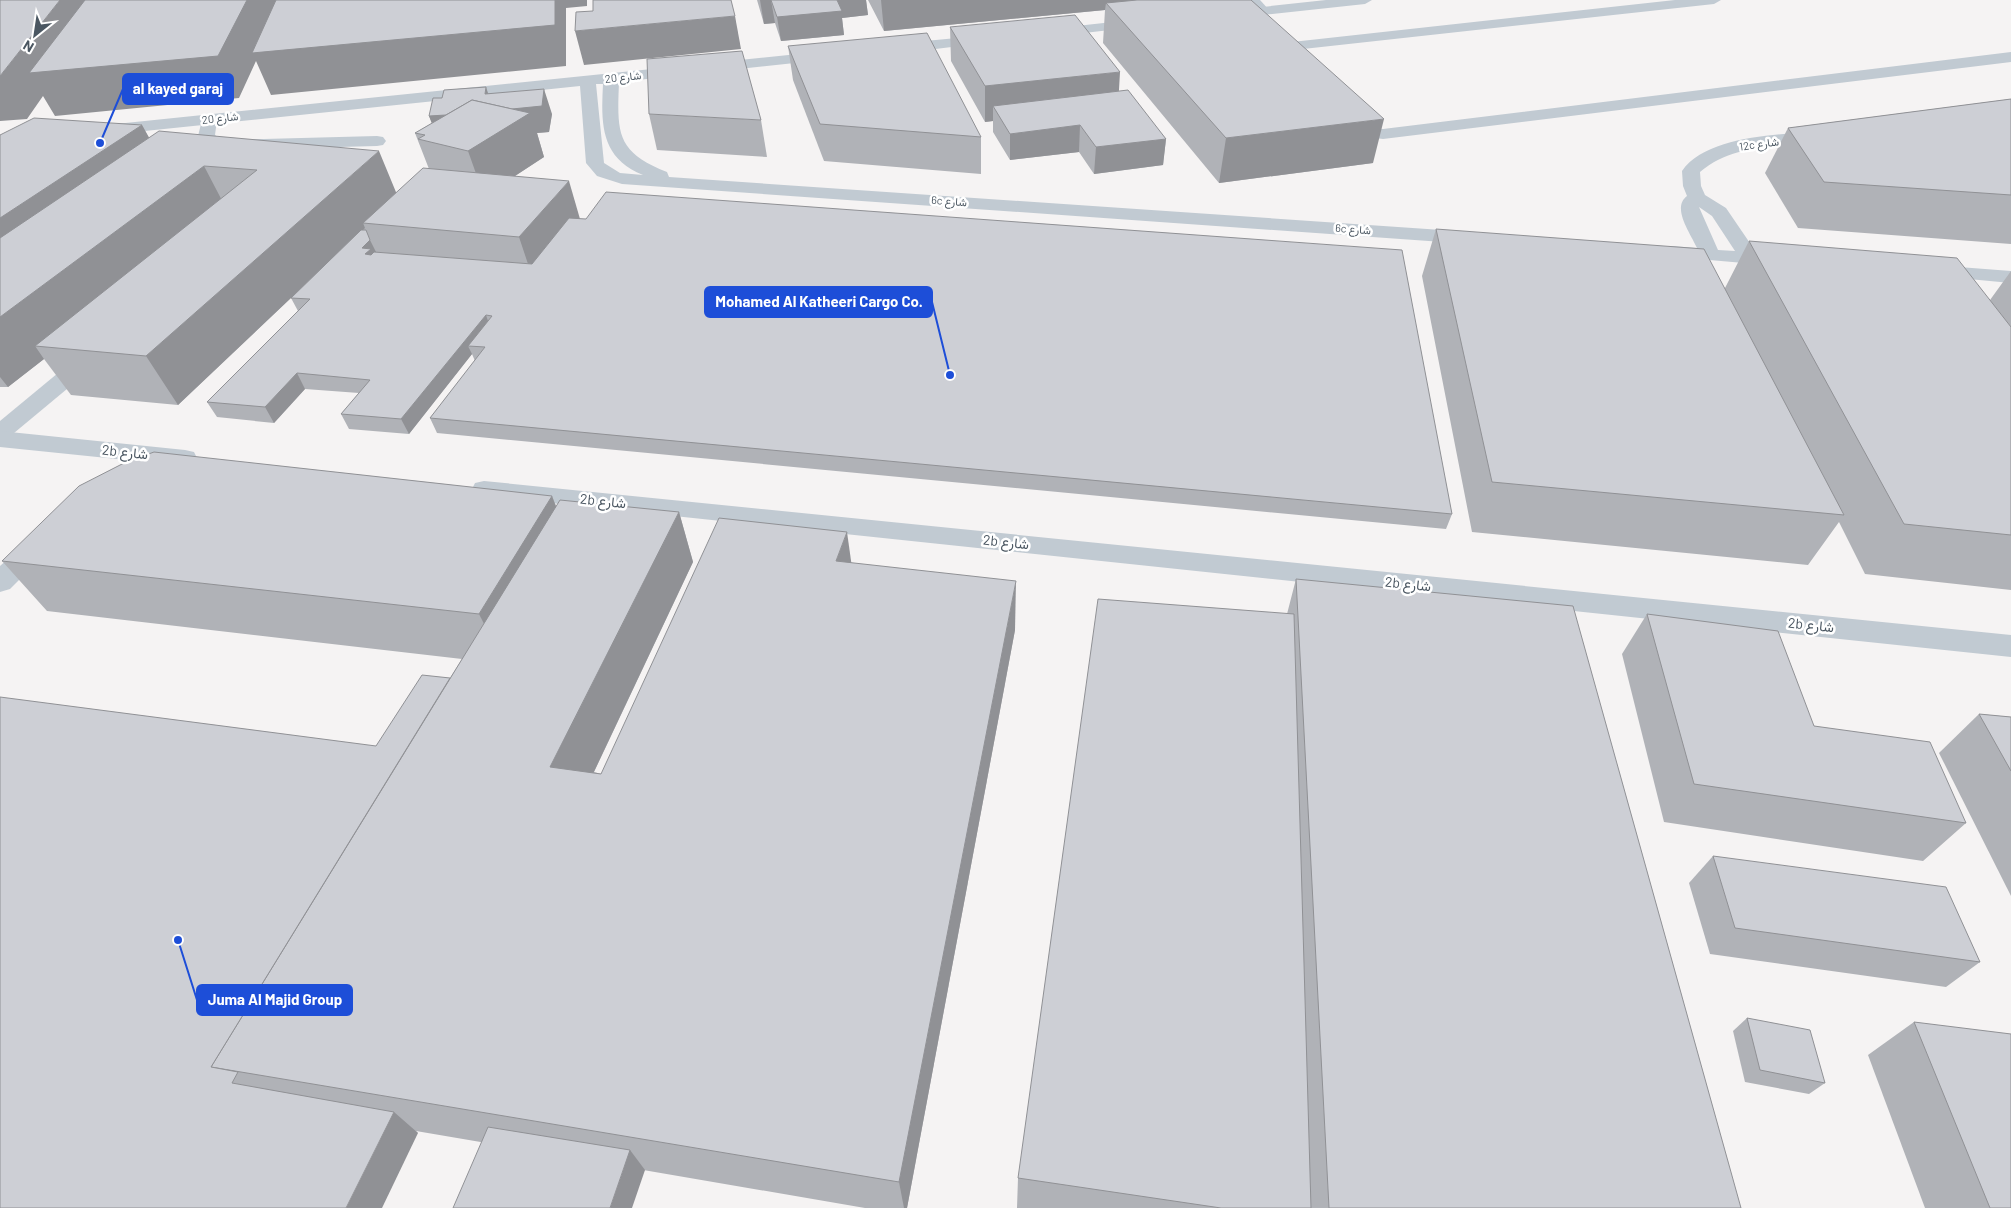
<svg xmlns="http://www.w3.org/2000/svg" width="2011" height="1208" font-family="Barlow,Vazirmatn,sans-serif">
	<style>
		.lines { fill: none; stroke-linecap: round; stroke-linejoin: round }
		.lane { fill: #c1cad2; fill-rule: evenodd }
		.street { fill: #c1cad2; fill-rule: evenodd }
		.wall { fill: #b0b2b7 }
		.shaded-wall { fill: #909195 }
		.building { fill: #cdcfd5; stroke: #909195 }
		.labels { text-anchor: middle; stroke-width: 5; stroke-linejoin: round; paint-order: stroke }
		.far-street-label { font-size: 11px; fill: #4a5661; stroke: #fff }
		.street-label { font-size: 14px; fill: #4a5661; stroke: #fff }
		.leader { fill: none; stroke: #1d4ed8; stroke-width: 2 }
		.callout-dot { fill: #1d4ed8; stroke: #fff; stroke-width: 2 }
		.callout { fill: #1d4ed8; stroke: #1d4ed8; stroke-width: 2 }
		.callout-label { font-size: 15px; text-anchor: middle; font-weight: bold; fill: #fff }
	</style>
	<rect width="100%" height="100%" fill="#f5f3f3"/>
	<g class="lines">
		<g class="lane">
			<path d="M1245,0H1260L1270,11L1263,15L1258,14Z"/>
			<path d="M1675,0H1721L1714,4L1294,50L1286,53L1293,61L1285,66L1280,64L1270,54L1274,47L1292,42Z"/>
			<path d="M2011,52V62L1383,139L1352,135L1338,121L1340,117C1352,115 1353,121 1362,126C1368,129 1377,128 1383,129Z"/>
			<path d="M209,115L215,116L217,120L215,135L221,140L377,136L383,137L386,141L383,145L377,146L220,150L207,147L198,136L203,116Z"/>
			<path d="M89,352L97,354L100,359L97,364L8,438L0,440V421L81,354Z"/>
		</g>
		<g class="street">
			<path d="M1326,0H1372L1365,4L1225,19L1218,15L1225,11Z"/>
			<path d="M1140,19L1145,20L1147,23L1145,26L1049,37L1042,33L1049,29Z"/>
			<path d="M988,35L993,36L995,39L993,42L894,54L886,49L894,44Z"/>
			<path d="M827,51L835,56L832,59L619,82C617,133 616,152 667,172L669,177L1471,232L1478,234L1481,238L1478,242L1471,244L622,184L597,176L586,163L580,86L106,135L100,134L98,130L100,126L106,125ZM596,84H603C601,123 600,158 643,175L620,173L604,163Z"/>
			<path d="M1819,131L1825,132L1827,136L1825,140C1782,150 1736,141 1700,172L1701,186L1705,195L1726,208L1756,252L1785,256L1788,260L1785,264L1778,266L1664,256L1661,252L1664,248L1671,246L1697,248C1691,234 1671,208 1687,196L1683,186L1682,171C1707,135 1780,135 1819,131ZM1699,207L1712,216L1735,251L1718,250Z"/>
			<path d="M1933,265L2011,271V283L1926,275L1923,271L1926,267Z"/>
			<path d="M0,431L185,450L194,452L197,458L194,464L185,466L0,447Z"/>
			<path d="M484,481L2011,635V657L475,495L472,489L475,483Z"/>
			<path d="M39,536L48,539L52,545L48,551L10,589L0,592V566L30,539Z"/>
		</g>
	</g>
	<g class="wall">
		<path d="M757,0H866L868,15L842,18L844,35L781,41L775,23L764,24Z"/>
		<path d="M868,0H1251L1373,163L1219,183L1103,43L1105,10L884,31Z"/>
		<path d="M950,27L1119,91L1166,139L1163,165L1094,174L1079,152L1010,160L993,132V121L985,122L951,61Z"/>
		<path d="M788,46L981,137V174L824,161L793,80Z"/>
		<path d="M488,93L552,114L549,132L537,133L544,157L515,176L580,219L1452,514L1446,529L437,433L430,418L475,361L472,354L409,434L349,429L341,414L359,393L305,389L274,423L217,417L207,402L298,311L291,298L315,275L178,405L71,395L44,359L8,387H0V135L142,125L149,138L396,193L429,169L415,133L432,123L429,116Z"/>
		<path d="M2011,99V244L1798,228L1765,173L1788,128Z"/>
		<path d="M649,114L761,120L767,157L657,150Z"/>
		<path d="M1436,229L1725,288L1749,241L1990,300L2011,271V590L1865,574L1839,522L1808,565L1472,532L1422,276Z"/>
		<path d="M552,496L556,506L679,512L693,562L594,772L601,774L851,563L1015,630L907,1208H865L416,1131L418,1133L0,1208L376,746L450,678L462,659L47,611L2,561Z"/>
		<path d="M1296,579L1741,1208H1017L1018,1178L1287,614Z"/>
		<path d="M1647,614L1814,726L1966,823L1923,861L1664,822L1622,654Z"/>
		<path d="M1979,714L2011,717V896L1939,753Z"/>
		<path d="M1713,856L1980,962L1946,987L1710,954L1689,883Z"/>
		<path d="M1747,1018L1825,1083L1809,1094L1745,1082L1733,1031Z"/>
		<path d="M1914,1022L2011,1208H1925L1868,1055Z"/>
	</g>
	<g class="shaded-wall">
		<path d="M60,0H587V6L566,8V66L271,95L256,61L239,98L55,116L43,96L27,119L0,121V76Z"/>
		<path d="M760,0H771L775,23L764,24Z"/>
		<path d="M835,0H866L868,15L842,18L844,35L781,41L777,17Z"/>
		<path d="M881,0H1156L1106,3L1105,10L884,31Z"/>
		<path d="M735,16L741,49L584,65L575,31Z"/>
		<path d="M1120,72L1118,107L993,106V121L985,122V86Z"/>
		<path d="M486,87L494,111L544,89L552,114L549,132L537,133L544,157L484,196L468,151L439,142L429,116L485,94Z"/>
		<path d="M1384,119L1373,163L1219,183L1226,138Z"/>
		<path d="M142,125L167,170L0,288V218Z"/>
		<path d="M1080,125L1079,152L1010,160V134Z"/>
		<path d="M1166,139L1163,165L1094,174L1096,147Z"/>
		<path d="M379,151L398,197L363,223L365,228L178,405L146,356Z"/>
		<path d="M204,166L228,212L35,346L44,359L8,387L0,377V317Z"/>
		<path d="M569,181L580,219L532,276L519,237Z"/>
		<path d="M370,240L377,254L372,269L362,248Z"/>
		<path d="M486,315L491,330L468,346L472,354L409,434L401,419Z"/>
		<path d="M297,373L305,389L274,423L265,407Z"/>
		<path d="M552,496L571,546L504,663L479,614Z"/>
		<path d="M679,512L693,562L574,814L550,767Z"/>
		<path d="M847,532L854,582L836,561Z"/>
		<path d="M1016,581L1015,630L907,1208H904L899,1182Z"/>
		<path d="M394,1112L418,1133L382,1208H346Z"/>
		<path d="M630,1150L645,1170L632,1208H610Z"/>
	</g>
	<g class="building">
		<path d="M0,0H60L0,76Z"/>
		<path d="M85,0H247L218,56L29,73Z"/>
		<path d="M276,0H555V25L252,53Z"/>
		<path d="M593,0H731L735,16L575,31L576,12L593,11Z"/>
		<path d="M771,0H837L842,11L777,17Z"/>
		<path d="M1137,0H1251L1384,119L1226,138L1106,3Z"/>
		<path d="M1075,15L1120,72L985,86L950,27Z"/>
		<path d="M927,33L981,137L820,124L788,46Z"/>
		<path d="M742,51L761,120L649,114L647,59Z"/>
		<path d="M486,87L485,94L544,89L542,106L512,109L472,100L446,115L429,116L433,98H442L444,90Z"/>
		<path d="M1128,90L1166,139L1096,147L1080,125L1010,134L993,106Z"/>
		<path d="M2011,99V195L1824,182L1788,128Z"/>
		<path d="M472,100L530,113L468,151L418,139L425,135L415,133Z"/>
		<path d="M34,118L142,125L0,218V135Z"/>
		<path d="M159,131L379,151L146,356L35,346L257,170L204,166L0,317V238Z"/>
		<path d="M423,168L569,181L519,237L363,223Z"/>
		<path d="M606,192L1402,250L1452,514L430,418L485,347L468,346L492,316L486,315L401,419L341,414L370,380L297,373L265,407L207,402L310,299L291,298L361,230H366L370,240L362,248L371,249L365,254L371,255L374,252L532,264L569,218L586,219Z"/>
		<path d="M1436,229L1704,249L1844,515L1492,482Z"/>
		<path d="M1749,241L1957,258L2011,327V535L1904,524Z"/>
		<path d="M154,452L552,496L479,614L2,561L79,486L124,463Z"/>
		<path d="M560,500L679,512L550,767L601,774L719,518L847,532L836,561L1016,581L899,1182L211,1067Z"/>
		<path d="M1296,579L1573,606L1741,1208H1329Z"/>
		<path d="M1098,599L1294,614L1311,1208H1221L1018,1178Z"/>
		<path d="M1647,614L1778,631L1814,726L1930,742L1966,823L1694,784Z"/>
		<path d="M422,675L450,678L211,1067L238,1072L232,1083L394,1112L346,1208H0V697L376,746Z"/>
		<path d="M1979,714L2011,717V771Z"/>
		<path d="M1713,856L1946,887L1980,962L1735,928Z"/>
		<path d="M1747,1018L1810,1030L1825,1083L1760,1070Z"/>
		<path d="M1914,1022L2011,1034V1208H1990Z"/>
		<path d="M488,1127L630,1150L610,1208H453Z"/>
	</g>
	<g class="labels">
		<g class="far-street-label">
			<text transform="translate(623 77) rotate(-6)" y="4">شارع 20</text>
			<text transform="translate(220 118) rotate(-6)" y="4">شارع 20</text>
			<text transform="translate(1759 144) rotate(-8)" y="4">12c شارع</text>
			<text transform="translate(949 201) rotate(4)" y="4">6c شارع</text>
			<text transform="translate(1353 229) rotate(4)" y="4">6c شارع</text>
		</g>
		<g class="street-label">
			<text transform="translate(125 452) rotate(6)" y="5">2b شارع</text>
			<text transform="translate(603 501) rotate(6)" y="5">2b شارع</text>
			<text transform="translate(1006 542) rotate(6)" y="5">2b شارع</text>
			<text transform="translate(1408 584) rotate(6)" y="5">2b شارع</text>
			<text transform="translate(1811 625) rotate(6)" y="5">2b شارع</text>
		</g>
	</g>
	<path class="leader" d="M100 143L123 89M950 375L932 302M178 940L197 1000"/>
	<g class="callout-dot">
		<circle cx="100" cy="143" r="5"/>
		<circle cx="950" cy="375" r="5"/>
		<circle cx="178" cy="940" r="5"/>
	</g>
	<g class="callout">
		<rect x="123" y="74" width="110" height="30" rx="5"/>
		<rect x="705" y="287" width="227" height="30" rx="5"/>
		<rect x="197" y="985" width="155" height="30" rx="5"/>
	</g>
	<g class="callout-label">
		<text x="178" y="94">al kayed garaj</text>
		<text x="819" y="307">Mohamed Al Katheeri Cargo Co.</text>
		<text x="275" y="1005">Juma Al Majid Group</text>
	</g>
	<g transform="translate(35 35) rotate(210)" stroke="#ffffff" stroke-width="4" paint-order="stroke">
	<path d="M0-4L9 19L0 12L-9 19Z" fill="#4a5661"/>
	<text y="-8" font-size="14" font-weight="bold" text-anchor="middle" fill="#4a5661">N</text>
	</g>
</svg>
